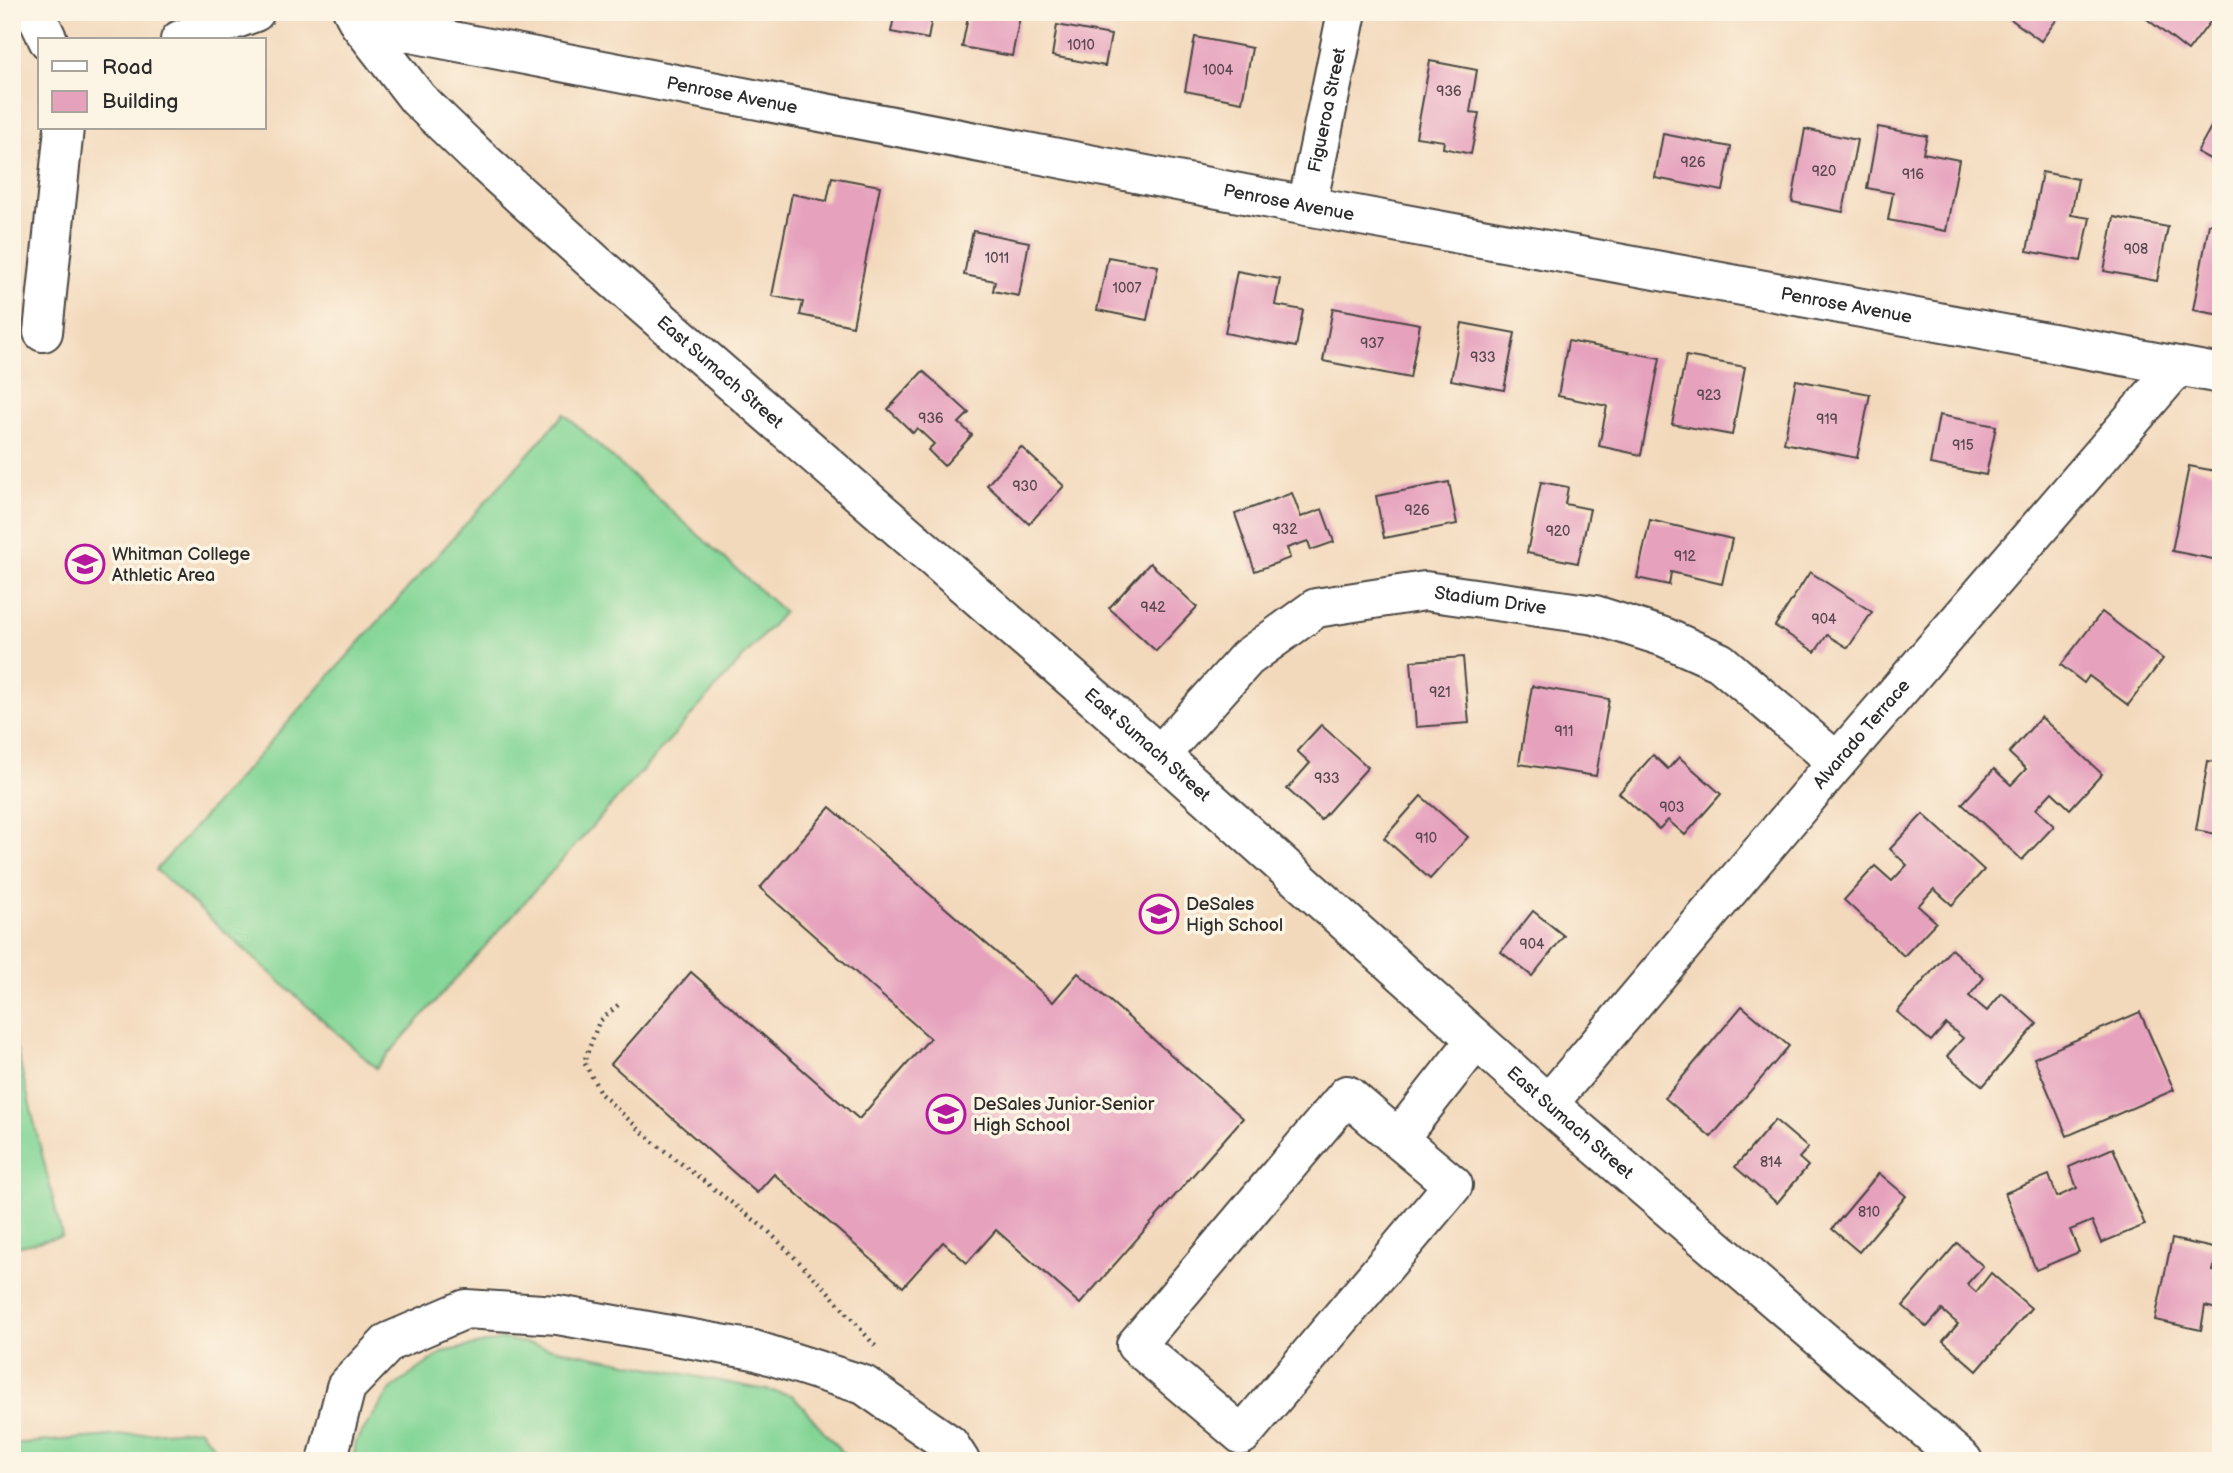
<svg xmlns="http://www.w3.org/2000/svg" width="2233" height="1473" font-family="'Balsamiq Sans',sans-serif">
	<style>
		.garden { fill: #83d596; stroke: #578060; stroke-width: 2 }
		.building { fill: #e6a1bd }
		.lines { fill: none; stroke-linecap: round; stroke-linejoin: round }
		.minor-casing { stroke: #494541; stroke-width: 42 }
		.path { stroke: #494541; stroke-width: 4.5; stroke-dasharray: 2 5; stroke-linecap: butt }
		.minor { stroke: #fff; stroke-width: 38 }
		.labels { text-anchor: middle; stroke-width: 7; stroke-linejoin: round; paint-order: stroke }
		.number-label { font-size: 14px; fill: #5a4850 }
		.street-label { font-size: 18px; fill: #2b2b2b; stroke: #fcf5e5 }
		.poi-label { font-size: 18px; fill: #2b2b2b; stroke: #fcf5e5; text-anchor: start }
	</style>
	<rect width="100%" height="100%" fill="#fcf5e5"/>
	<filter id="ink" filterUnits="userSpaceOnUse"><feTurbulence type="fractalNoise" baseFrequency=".0143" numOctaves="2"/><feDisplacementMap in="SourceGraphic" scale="14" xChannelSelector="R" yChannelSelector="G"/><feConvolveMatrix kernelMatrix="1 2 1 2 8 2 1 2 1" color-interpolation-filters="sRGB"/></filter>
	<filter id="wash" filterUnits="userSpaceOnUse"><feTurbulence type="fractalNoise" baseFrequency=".00686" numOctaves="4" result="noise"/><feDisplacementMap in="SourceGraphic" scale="28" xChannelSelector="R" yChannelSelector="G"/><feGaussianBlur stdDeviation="1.57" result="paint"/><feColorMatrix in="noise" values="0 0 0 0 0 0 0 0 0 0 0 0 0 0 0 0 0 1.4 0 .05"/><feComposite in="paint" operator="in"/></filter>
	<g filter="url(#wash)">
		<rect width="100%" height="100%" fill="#f3d9bc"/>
		<g class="garden">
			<path d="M564,414L784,612L376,1068L156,870Z"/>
			<path d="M12,1031L62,1236L12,1248Z"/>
			<path d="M504,1339L792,1395L850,1461H353L356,1441L391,1389L443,1352Z"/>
			<path d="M199,1429L223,1456L222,1461H12V1444Z"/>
		</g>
		<g id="blocks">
			<g class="building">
				<path d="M895,12H933L928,39L891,32Z"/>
				<path d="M969,12H1021L1012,56L962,47Z"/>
				<path d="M2001,12H2062L2041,41Z"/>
				<path d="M2138,12H2213L2216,14L2188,51Z"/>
				<path d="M1057,25L1111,35L1105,66L1052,56Z"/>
				<path d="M1195,37L1252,48L1242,102L1185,91Z"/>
				<path d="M1430,61L1477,70L1470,112L1479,113L1471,154L1443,148L1444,141L1416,137Z"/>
				<path d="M2221,109V165L2197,152Z"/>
				<path d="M1878,127L1927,136L1923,153L1959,160L1946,231L1888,220L1893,193L1867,188Z"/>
				<path d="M1805,129L1857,140L1843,212L1792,202Z"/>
				<path d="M1663,134L1731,147L1723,191L1655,178Z"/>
				<path d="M2042,172L2078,179L2071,215L2090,218L2081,261L2027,251Z"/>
				<path d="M832,177L880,186L853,326L800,315L803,302L772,296L792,194L827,201Z"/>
				<path d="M2114,217L2168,227L2157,281L2104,271Z"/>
				<path d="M2209,224L2221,226V315L2193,310Z"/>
				<path d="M973,231L1029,242L1019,296L993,291L995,281L964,275Z"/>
				<path d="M1108,257L1158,266L1147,320L1097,310Z"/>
				<path d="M1237,271L1280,279L1275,305L1303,310L1296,347L1225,333Z"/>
				<path d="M1333,308L1420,324L1410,378L1323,361Z"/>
				<path d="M1462,323L1515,333L1504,390L1451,380Z"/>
				<path d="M1568,341L1660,358L1641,455L1599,446L1607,406L1558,396Z"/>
				<path d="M1686,356L1745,367L1732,435L1672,424Z"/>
				<path d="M923,371L969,413L959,423L972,435L944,466L928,450L934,444L917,428L913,433L888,409Z"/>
				<path d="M1796,380L1870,394L1857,458L1784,443Z"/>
				<path d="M1939,415L1996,426L1986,475L1930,464Z"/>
				<path d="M1021,447L1064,486L1029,524L987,485Z"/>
				<path d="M2189,466L2221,472V544L2218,560L2172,551Z"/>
				<path d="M1449,482L1457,524L1384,538L1376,496Z"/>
				<path d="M1541,482L1568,487L1565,504L1590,509L1578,563L1527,553Z"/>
				<path d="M1292,493L1301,517L1322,509L1334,542L1311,550L1308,541L1287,548L1290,558L1255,571L1235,514Z"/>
				<path d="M1650,520L1732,539L1722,584L1671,572L1669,585L1637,578Z"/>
				<path d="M1150,563L1197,607L1156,651L1109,608Z"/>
				<path d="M1810,572L1872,612L1848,648L1827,635L1815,652L1775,626Z"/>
				<path d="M2102,612L2163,659L2128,705L2089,676L2084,683L2061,665Z"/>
				<path d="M1463,657L1469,723L1416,727L1411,661Z"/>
				<path d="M1532,686L1609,699L1596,776L1519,764Z"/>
				<path d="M2041,717L2102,774L2070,809L2052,792L2036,809L2054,826L2022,860L1962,804L1994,769L2011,785L2026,769L2009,753Z"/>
				<path d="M1321,725L1368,767L1321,820L1287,789L1310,763L1297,751Z"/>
				<path d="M1653,755L1668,769L1679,757L1721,794L1685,835L1668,820L1659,829L1619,793Z"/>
				<path d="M2208,761L2221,763V835L2196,830Z"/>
				<path d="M1421,796L1468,837L1430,879L1384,838Z"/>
				<path d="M830,807L1053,1002L1078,973L1243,1118L1080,1304L996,1230L967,1263L943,1242L903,1287L774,1174L757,1193L611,1064L691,972L859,1119L930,1038L760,888Z"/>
				<path d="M1923,814L1984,870L1952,905L1934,889L1918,906L1936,922L1904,956L1844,900L1875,866L1892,881L1907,865L1890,849Z"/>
				<path d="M1533,911L1564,936L1532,976L1501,952Z"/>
				<path d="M1951,949L1984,978L1969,996L1987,1011L2002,993L2037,1024L1983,1086L1947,1056L1963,1038L1946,1024L1931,1041L1897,1012Z"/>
				<path d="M1742,1006L1789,1046L1711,1137L1665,1098Z"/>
				<path d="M2140,1012L2174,1090L2067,1136L2034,1058Z"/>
				<path d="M1775,1120L1808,1148L1799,1158L1808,1166L1777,1203L1735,1167Z"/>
				<path d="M2113,1148L2145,1225L2101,1243L2092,1221L2070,1230L2079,1252L2036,1270L2005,1193L2049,1175L2057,1197L2077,1188L2069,1167Z"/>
				<path d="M1879,1173L1906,1196L1859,1252L1832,1229Z"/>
				<path d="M2172,1239L2218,1249L2213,1271L2221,1273V1310L2205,1306L2201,1330L2155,1320Z"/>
				<path d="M1957,1243L1983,1266L1967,1284L1976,1292L1991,1273L2031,1308L1977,1371L1943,1341L1958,1324L1942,1310L1927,1327L1903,1306Z"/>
			</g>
		</g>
	</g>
	<g filter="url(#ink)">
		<use href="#blocks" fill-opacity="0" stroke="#494541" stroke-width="2"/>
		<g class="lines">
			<defs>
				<g id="minor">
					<path d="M35,12L48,40"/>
					<path id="s1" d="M353,12L359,23L418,99L476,155L595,263L1160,755L1548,1104L1963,1461"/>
					<path id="s2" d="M359,23L1307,206L2221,374"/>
					<path d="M180,40L255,12"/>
					<path id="s3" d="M1307,206L1347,12"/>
					<path d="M43,332L64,128"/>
					<path id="s4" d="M1160,755L1247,658L1316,608L1425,591L1595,615L1664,637L1720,662L1837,762"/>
					<path id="s5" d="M1548,1104L1837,762L2178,366"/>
					<path d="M1398,1139L1453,1185L1242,1435L1136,1345L1347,1095L1398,1139L1476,1040"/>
					<path d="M327,1461L346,1387L389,1342L466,1309L558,1315L754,1350L864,1385L949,1444L960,1461"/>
				</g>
			</defs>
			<use href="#minor" class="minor-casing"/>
			<path class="path" d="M618,1005L599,1022L584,1062L601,1094L652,1141L767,1230L825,1288L877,1348"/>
			<use href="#minor" class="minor"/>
		</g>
	</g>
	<defs>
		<symbol id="university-ring" viewBox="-11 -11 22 22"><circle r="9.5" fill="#fcf5e5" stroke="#b5179e" stroke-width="1.5"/><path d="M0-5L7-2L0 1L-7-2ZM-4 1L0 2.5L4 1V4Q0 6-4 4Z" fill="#b5179e"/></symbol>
		<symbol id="school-ring" viewBox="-11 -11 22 22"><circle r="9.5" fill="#fcf5e5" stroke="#b5179e" stroke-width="1.5"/><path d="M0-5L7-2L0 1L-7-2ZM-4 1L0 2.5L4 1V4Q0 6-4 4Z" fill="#b5179e"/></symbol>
	</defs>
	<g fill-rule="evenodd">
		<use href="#university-ring" x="63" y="542" width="44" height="44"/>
		<use href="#school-ring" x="1137" y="892" width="44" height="44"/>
		<use href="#school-ring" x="924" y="1092" width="44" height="44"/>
	</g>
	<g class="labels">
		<g class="number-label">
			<text x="1081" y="50">1010</text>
			<text x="1218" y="75">1004</text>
			<text x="1449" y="96">936</text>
			<text x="1693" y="167">926</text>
			<text x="1824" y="176">920</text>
			<text x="1913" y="179">916</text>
			<text x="2136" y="254">908</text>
			<text x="997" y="263">1011</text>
			<text x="1127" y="293">1007</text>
			<text x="1372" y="348">937</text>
			<text x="1483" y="362">933</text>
			<text x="1709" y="400">923</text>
			<text x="931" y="423">936</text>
			<text x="1827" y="424">919</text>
			<text x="1963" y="450">915</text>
			<text x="1025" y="491">930</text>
			<text x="1417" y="515">926</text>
			<text x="1285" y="534">932</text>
			<text x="1558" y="536">920</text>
			<text x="1685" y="561">912</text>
			<text x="1153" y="612">942</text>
			<text x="1824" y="624">904</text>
			<text x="1440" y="697">921</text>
			<text x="1564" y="736">911</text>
			<text x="1327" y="783">933</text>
			<text x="1672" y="812">903</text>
			<text x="1426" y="843">910</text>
			<text x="1532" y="949">904</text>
			<text x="1771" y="1167">814</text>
			<text x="1869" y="1217">810</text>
		</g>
		<g class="street-label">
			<text dy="6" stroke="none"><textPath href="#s2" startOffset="380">Penrose Avenue</textPath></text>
			<text dy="6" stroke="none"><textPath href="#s3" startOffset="98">Figueroa Street</textPath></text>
			<text dy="6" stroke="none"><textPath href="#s2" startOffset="947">Penrose Avenue</textPath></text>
			<text dy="6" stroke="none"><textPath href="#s2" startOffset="1514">Penrose Avenue</textPath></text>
			<text dy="6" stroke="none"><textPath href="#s1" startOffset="516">East Sumach Street</textPath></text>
			<text dy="6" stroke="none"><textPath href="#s4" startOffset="392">Stadium Drive</textPath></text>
			<text dy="6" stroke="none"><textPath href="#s5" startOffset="485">Alvarado Terrace</textPath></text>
			<text dy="6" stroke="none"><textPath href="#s1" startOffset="1083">East Sumach Street</textPath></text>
			<text dy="6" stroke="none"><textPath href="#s1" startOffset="1650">East Sumach Street</textPath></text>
		</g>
		<g class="poi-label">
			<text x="112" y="560">Whitman College<tspan x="112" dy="21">Athletic Area</tspan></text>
			<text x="1186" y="910">DeSales<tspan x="1186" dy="21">High School</tspan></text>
			<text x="973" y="1110">DeSales Junior-Senior<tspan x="973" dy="21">High School</tspan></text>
		</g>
	</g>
	<rect width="2233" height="1473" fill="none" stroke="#fcf5e5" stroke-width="42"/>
	<rect x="38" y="38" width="228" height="91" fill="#fcf5e5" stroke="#a8a49b" stroke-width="2"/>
	<rect x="52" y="61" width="35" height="10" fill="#ffffff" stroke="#a8a49b" stroke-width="2"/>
	<text x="102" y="74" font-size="21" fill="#2b2b2b">Road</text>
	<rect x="52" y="91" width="35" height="21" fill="#e6a1bd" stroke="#a8a49b" stroke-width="2"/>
	<text x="102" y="108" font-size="21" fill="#2b2b2b">Building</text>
</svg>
